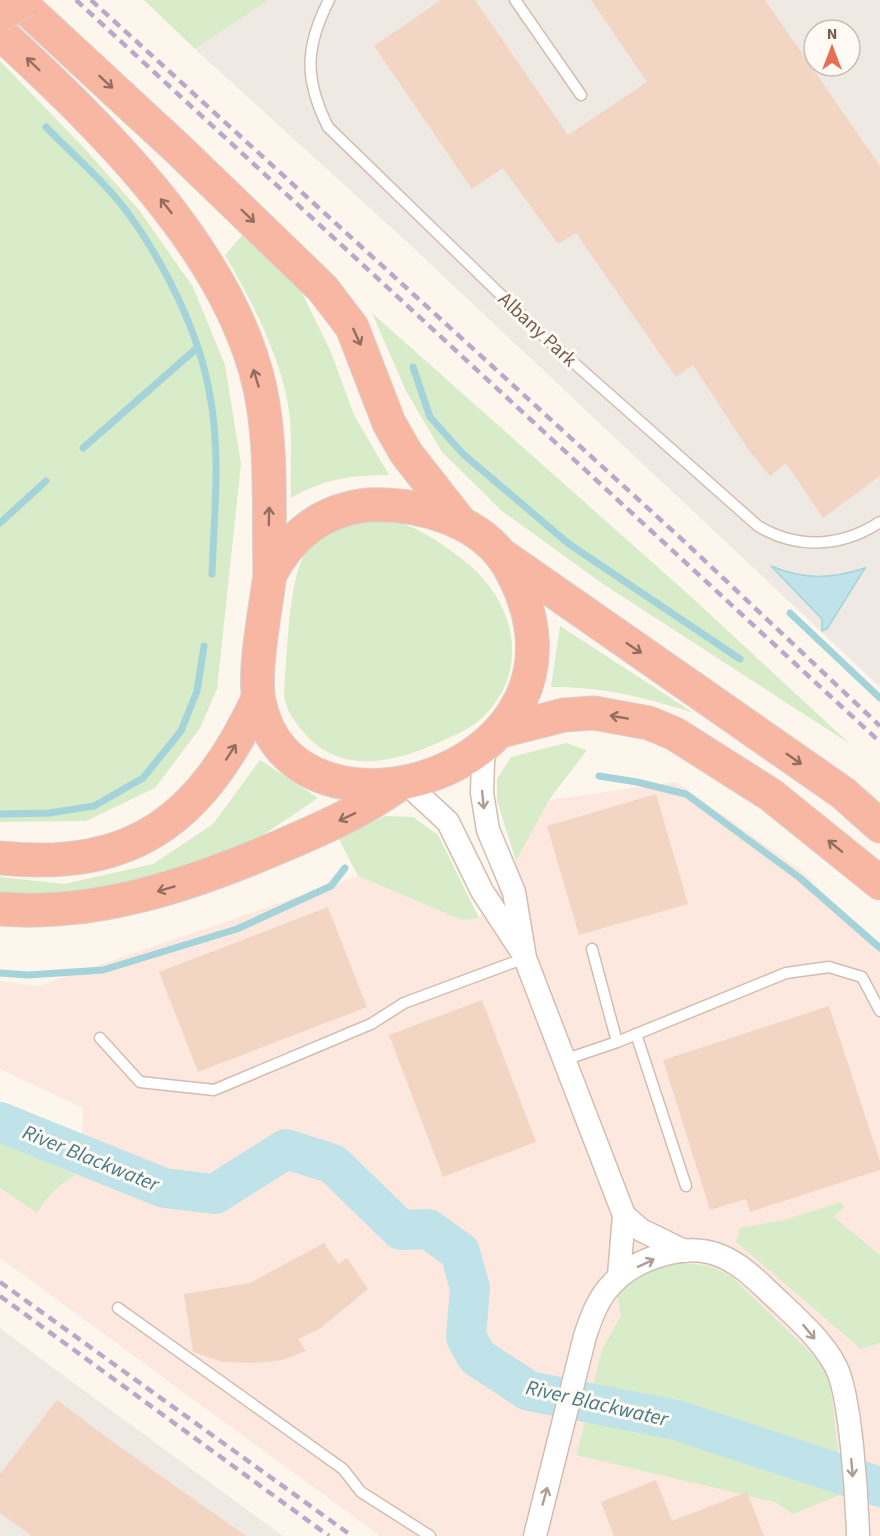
<svg xmlns="http://www.w3.org/2000/svg" width="880" height="1536" font-family="'Source Sans 3',sans-serif">
	<style>
		.commercial { fill: #fde8e0 }
		.industrial { fill: #efe9e4; fill-rule: evenodd }
		.green { fill: #d8ecc9 }
		.water { fill: #bfe3e8; stroke: #a5d3da; stroke-width: 1.5 }
		.lines { fill: none; stroke-linecap: round; stroke-linejoin: round }
		.stream { stroke: #a5d3da; stroke-width: 7 }
		.river { stroke: #bfe3e8; stroke-width: 40 }
		.building { fill: #f3d5c3 }
		.lane-casing { stroke: #d1beb0; stroke-width: 13 }
		.street-casing { stroke: #d1beb0; stroke-width: 25 }
		.highway-casing { stroke: #dad1cd; stroke-width: 35 }
		.lane { stroke: #fff; stroke-width: 10 }
		.street { stroke: #fff; stroke-width: 22 }
		.highway { stroke: #f7b7a3; stroke-width: 33 }
		.rail { stroke: #b9a8c9; stroke-width: 4.5; stroke-dasharray: 9 6; stroke-linecap: butt }
		.highway-bridge-casing { stroke: #dad1cd; stroke-width: 35; stroke-linecap: butt }
		.highway-bridge { stroke: #f7b7a3; stroke-width: 33 }
		.oneway { stroke: #936e5e }
		.oneway2 { stroke: #af9d94 }
		.labels { text-anchor: middle; stroke-width: 6; stroke-linejoin: round; paint-order: stroke }
		.street-label { font-size: 20px; fill: #7a5c4d; stroke: #fffaf3 }
		.water-label { font-size: 21px; font-style: italic; fill: #437c86; stroke: #fffaf3 }
	</style>
	<rect width="100%" height="100%" fill="#fdf6ec"/>
	<path class="commercial" d="M676,782L803,872L880,954V1536H380L0,1258V1137L80,1171L83,1108L0,1069V981L39,986L358,876L462,920L479,918L516,861L549,800Z"/>
	<g class="industrial">
		<path d="M269,0H880V687L406,241L195,49ZM814,30H850V66H814Z"/>
		<path d="M0,1328L60,1373L283,1536H0Z"/>
	</g>
	<g class="green">
		<path d="M144,0H269L195,49Z"/>
		<path d="M0,61L85,149L139,210L193,287L225,365L241,464L217,689L200,728L155,788L86,821L0,822Z"/>
		<path d="M244,233L301,291L331,352L354,415L389,475C351,475 324,479 291,498C290,472 292,444 290,419C285,365 252,301 225,255Z"/>
		<path d="M372,313L688,594L850,744L603,584L502,511L442,452L406,391Z"/>
		<path d="M369,522C382,522 397,521 409,526C429,534 462,557 477,572C518,613 527,674 483,717C471,729 454,735 440,742C395,762 343,776 305,734C295,722 286,711 284,695C287,662 288,580 305,554C319,533 345,526 369,522Z"/>
		<path d="M560,626L694,713C644,697 604,687 551,687Z"/>
		<path d="M566,743L587,750L549,800L516,861L497,801V779L511,757Z"/>
		<path d="M260,760L318,798L251,843L177,874L95,891L0,895V877L64,884L153,864L213,824Z"/>
		<path d="M385,816L413,817L438,835L479,918L462,920L358,876L338,837Z"/>
		<path d="M0,1142L76,1175C59,1184 47,1196 37,1213L0,1188Z"/>
		<path d="M841,1202L844,1207L834,1217L880,1255V1343L861,1349L736,1242L740,1228L784,1220Z"/>
		<path d="M674,1262L709,1266L731,1276L819,1361L830,1381L840,1469L658,1412L590,1399L602,1349L621,1316L617,1294L641,1272Z"/>
		<path d="M589,1408L676,1425L841,1477L842,1494L793,1514L775,1502L576,1455Z"/>
	</g>
	<path class="water" d="M771,566C804,580 831,579 865,568L827,629L822,631V619Z"/>
	<g class="lines">
		<g class="stream">
			<path d="M46,127C73,155 105,182 128,213C165,264 200,334 210,396C221,454 214,516 212,574"/>
			<path d="M413,367L430,417L463,454L569,544L740,659"/>
			<path d="M83,448L197,348"/>
			<path d="M0,523L46,481"/>
			<path d="M790,613L880,698"/>
			<path d="M599,776L637,782L686,794L800,878L880,948"/>
			<path d="M0,814L49,813L94,806L143,778L181,731L197,691L204,646"/>
			<path d="M0,973L28,975L103,970L237,929L331,886L345,868"/>
		</g>
		<path class="river" d="M0,1122L164,1188L215,1194L286,1149L333,1164L401,1230L428,1229L460,1252L470,1288L466,1337L477,1357L529,1391L676,1420L880,1487"/>
	</g>
	<g class="building">
		<path d="M441,0H475L568,135L647,82L591,0H765L880,166V476L823,518L786,463L770,476L748,449L693,365L676,377L576,233L558,244L503,168L472,189L374,46Z"/>
		<path d="M656,794L688,904L579,935L547,826Z"/>
		<path d="M328,907L367,1007L198,1072L159,972Z"/>
		<path d="M482,1000L536,1142L443,1177L389,1035Z"/>
		<path d="M829,1006L880,1161V1170L750,1212L746,1199L710,1210L663,1060Z"/>
		<path d="M324,1243L338,1264L347,1258L368,1289L321,1328L298,1339L306,1351L283,1360L255,1363L223,1362L193,1352L184,1294L250,1283Z"/>
		<path d="M57,1400L117,1445L246,1536H32L0,1513V1474Z"/>
		<path d="M656,1480L672,1521L747,1492L764,1536H614L601,1502Z"/>
	</g>
	<g class="lines">
		<defs>
			<g id="lane">
				<path d="M329,0C305,47 304,79 328,127L539,332L758,526C798,550 842,547 880,522"/>
				<path d="M515,0L581,95"/>
				<path d="M592,949L617,1042"/>
				<path d="M636,1034L686,1186"/>
				<path d="M100,1038L140,1082L214,1090L371,1024L404,1003L525,958"/>
				<path d="M564,1060L617,1042L786,973L829,967L862,977L880,1011"/>
				<path d="M118,1308L343,1469L361,1492L430,1536"/>
			</g>
			<g id="street">
				<path d="M487,742L483,761L482,793L488,830L514,892L525,958L624,1215L619,1276"/>
				<path d="M406,783L448,822L482,891L520,949"/>
				<path d="M624,1215L641,1230L684,1251"/>
				<path d="M535,1536L585,1336C591,1318 598,1298 612,1284C636,1258 687,1241 721,1256C745,1266 762,1286 781,1303C800,1321 823,1342 835,1365C851,1392 857,1501 858,1536"/>
			</g>
			<g id="highway">
				<path d="M17,0L177,148L323,289L352,327L389,423L406,453L460,522"/>
				<path d="M0,33C100,125 230,251 260,388C273,449 268,512 270,574"/>
				<path d="M368,505C422,503 486,521 512,572C616,771 291,866 259,701C253,671 266,607 270,574C292,534 322,510 368,505Z"/>
				<path d="M506,558L843,793L880,826"/>
				<path d="M501,731L564,715L594,713L649,723L675,734L771,795L880,883"/>
				<path d="M0,858C136,872 202,817 258,699"/>
				<path d="M0,909C97,917 192,884 279,847C321,829 360,812 397,786"/>
			</g>
		</defs>
		<use href="#lane" class="lane-casing"/>
		<use href="#street" class="street-casing"/>
		<use href="#highway" class="highway-casing"/>
		<use href="#lane" class="lane"/>
		<use href="#street" class="street"/>
		<use href="#highway" class="highway"/>
		<g class="rail">
			<path d="M76,0L880,742"/>
			<path d="M91,0L686,543L880,726"/>
			<path d="M0,1282L352,1536"/>
			<path d="M0,1296L329,1536"/>
		</g>
		<defs>
			<path id="highway-bridge" d="M0,15L25,0"/>
		</defs>
		<use href="#highway-bridge" class="highway-bridge-casing"/>
		<use href="#highway-bridge" class="highway-bridge"/>
	</g>
	<defs><path id="oneway-shaft" d="M-6 0H5M1.5-3L5.5 0L1.5 3" fill="none" stroke-width="1.6" stroke-linecap="round" stroke-linejoin="round" transform="scale(1.5)"/></defs>
	<g class="oneway">
		<use href="#oneway-shaft" transform="translate(33 64) rotate(-136)"/>
		<use href="#oneway-shaft" transform="translate(106 82) rotate(43)"/>
		<use href="#oneway-shaft" transform="translate(166 206) rotate(-128)"/>
		<use href="#oneway-shaft" transform="translate(248 216) rotate(44)"/>
		<use href="#oneway-shaft" transform="translate(357 337) rotate(65)"/>
		<use href="#oneway-shaft" transform="translate(256 378) rotate(-107)"/>
		<use href="#oneway-shaft" transform="translate(269 516) rotate(-89)"/>
		<use href="#oneway-shaft" transform="translate(634 648) rotate(34)"/>
		<use href="#oneway-shaft" transform="translate(619 717) rotate(-170)"/>
		<use href="#oneway-shaft" transform="translate(231 752) rotate(-57)"/>
		<use href="#oneway-shaft" transform="translate(794 759) rotate(35)"/>
		<use href="#oneway-shaft" transform="translate(347 817) rotate(154)"/>
		<use href="#oneway-shaft" transform="translate(835 846) rotate(-141)"/>
		<use href="#oneway-shaft" transform="translate(166 889) rotate(163)"/>
	</g>
	<g class="oneway2">
		<use href="#oneway-shaft" transform="translate(483 800) rotate(84)"/>
		<use href="#oneway-shaft" transform="translate(646 1263) rotate(-25)"/>
		<use href="#oneway-shaft" transform="translate(809 1332) rotate(51)"/>
		<use href="#oneway-shaft" transform="translate(852 1468) rotate(85)"/>
		<use href="#oneway-shaft" transform="translate(545 1496) rotate(-74)"/>
	</g>
	<g class="labels">
		<g class="street-label">
			<text transform="translate(538 329) rotate(43)" y="7">Albany Park</text>
		</g>
		<g class="water-label">
			<text transform="translate(91 1158) rotate(22)" y="7">River Blackwater</text>
			<text transform="translate(597 1403) rotate(13)" y="7">River Blackwater</text>
		</g>
	</g>
	<g transform="translate(832 48)"><circle r="28" fill="#fffaf3" stroke="#cabbb1" stroke-width="1.5"/>
	<path d="M0-4.5L10 22L0 15L-10 22Z" fill="#e76f51"/>
	<text y="-9" font-size="16" font-weight="bold" text-anchor="middle" fill="#7a5c4d">N</text>
	</g>
</svg>
